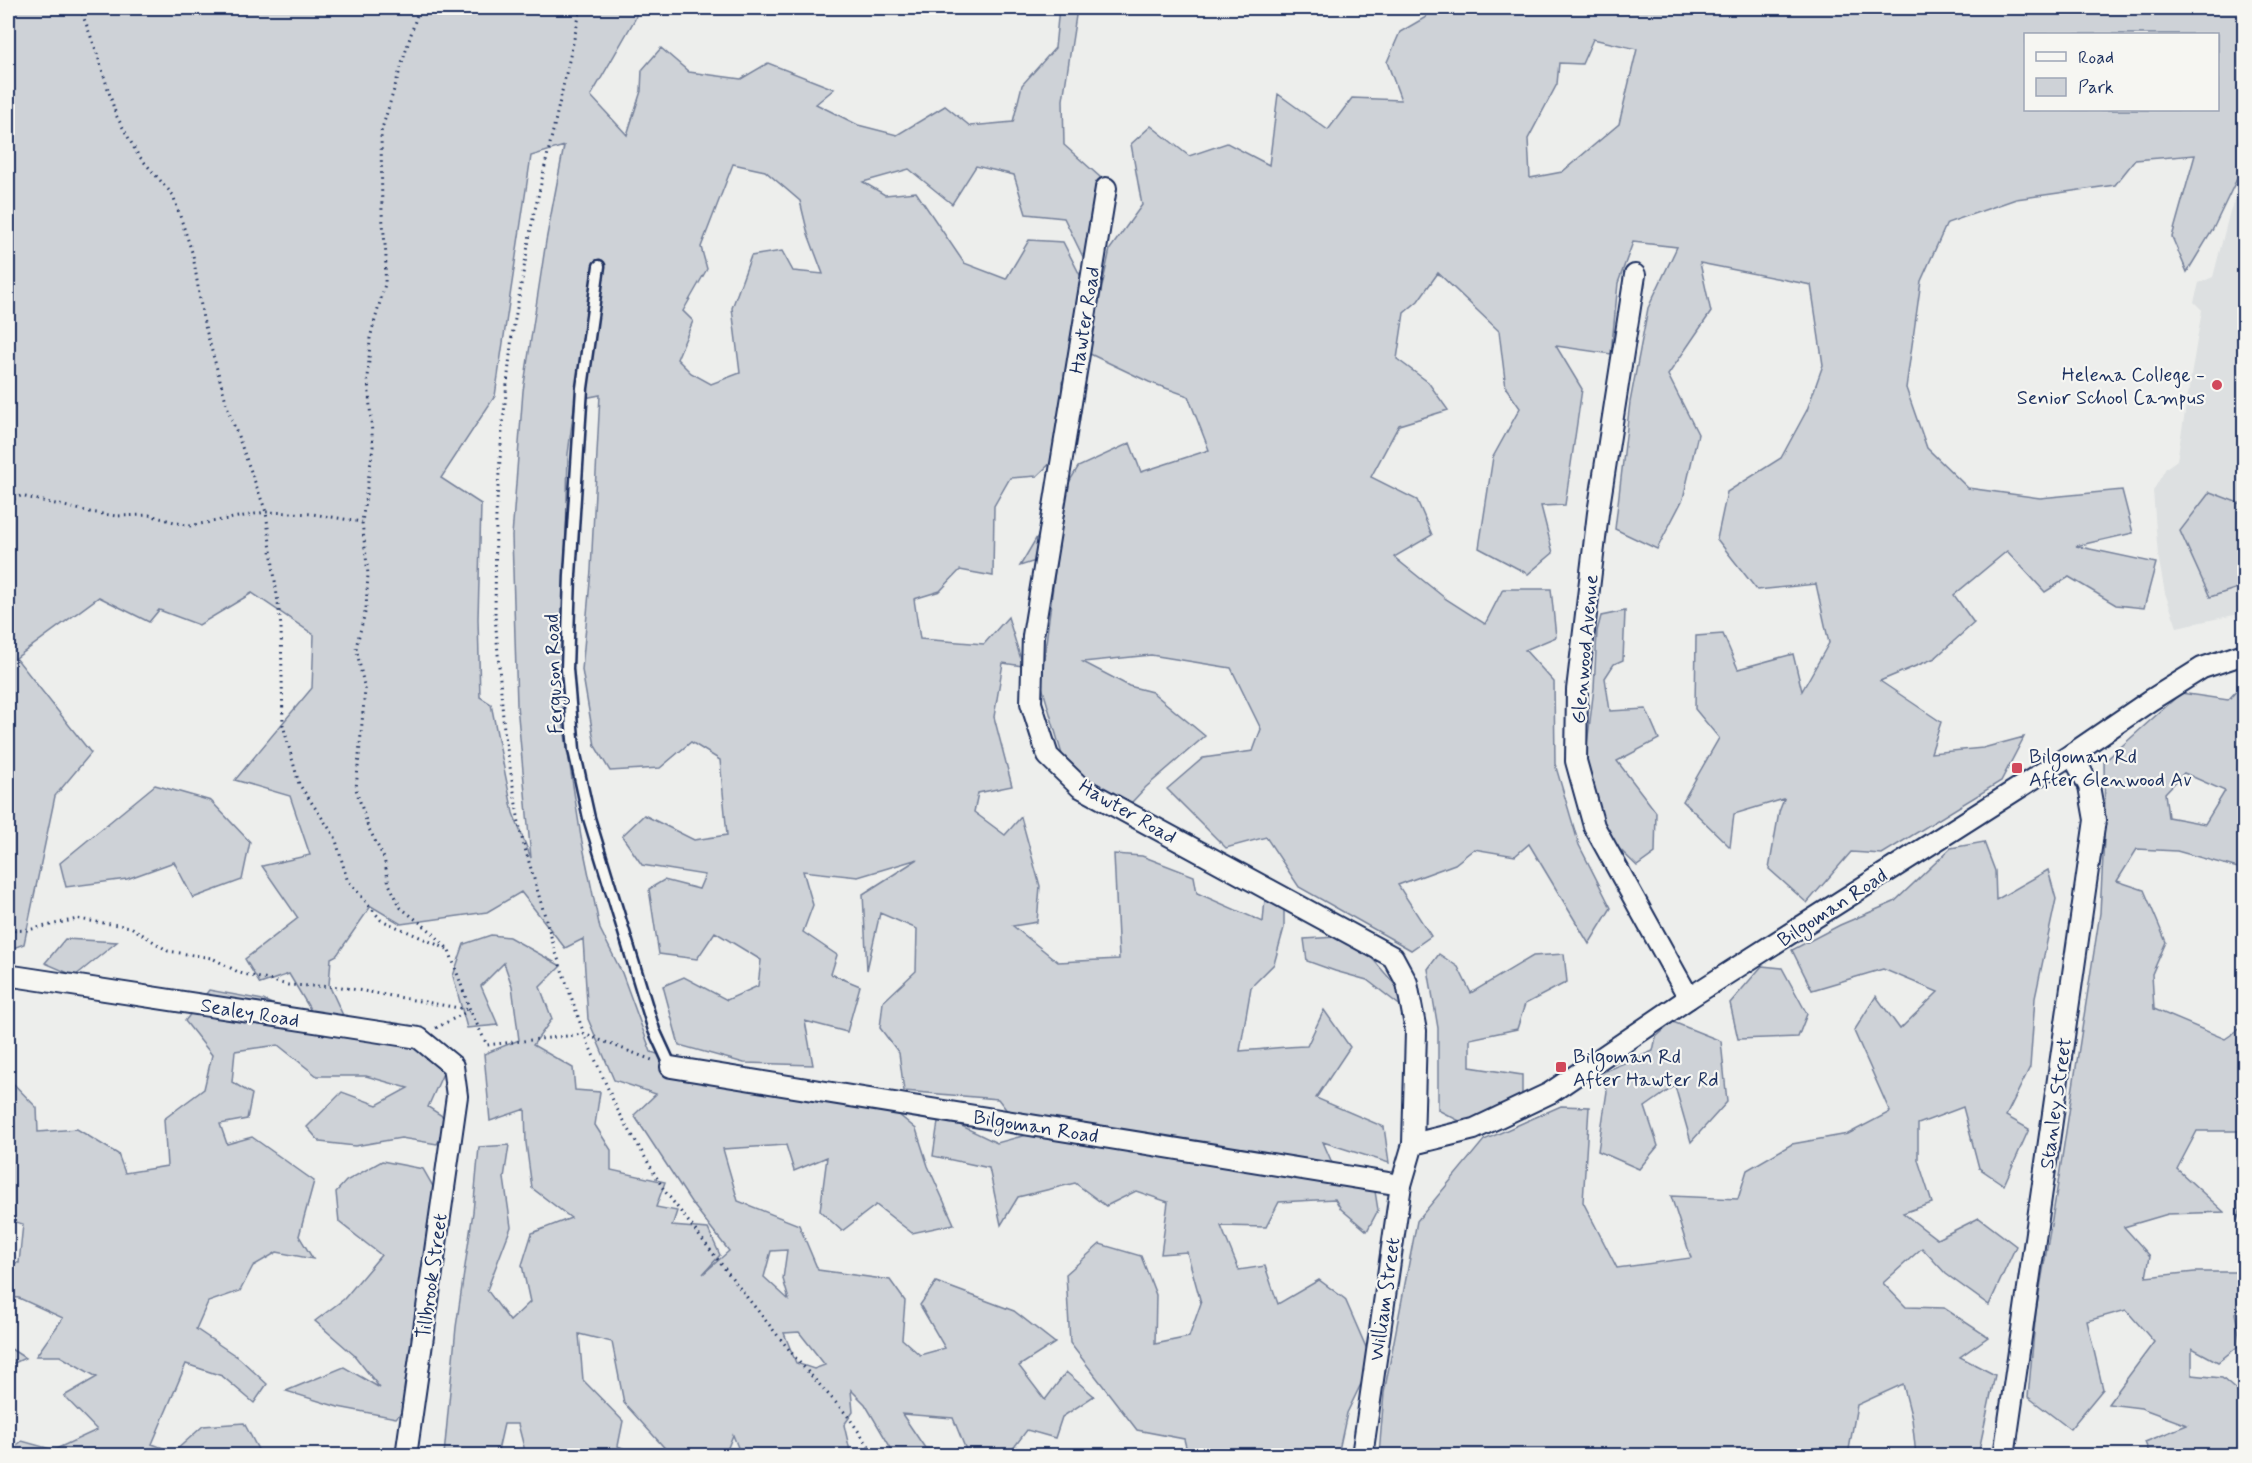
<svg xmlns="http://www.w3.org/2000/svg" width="2252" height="1463" font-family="Mynerve,sans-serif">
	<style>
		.built { fill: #dde0e1 }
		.green { fill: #ced2d7; stroke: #74809a; stroke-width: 1.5; fill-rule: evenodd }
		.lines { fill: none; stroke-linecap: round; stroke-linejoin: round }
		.service-casing { stroke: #1b2f5e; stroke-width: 15 }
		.minor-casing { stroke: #1b2f5e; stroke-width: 24 }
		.path { stroke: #1b2f5e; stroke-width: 3; stroke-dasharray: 1.5 4.5; stroke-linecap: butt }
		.service { stroke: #f6f6f2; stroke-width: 10 }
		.minor { stroke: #f6f6f2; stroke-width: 20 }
		.poi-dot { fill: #d1495b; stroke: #f6f6f2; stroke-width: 2 }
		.labels { text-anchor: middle; stroke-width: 4.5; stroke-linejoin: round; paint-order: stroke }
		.street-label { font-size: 20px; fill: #1b2f5e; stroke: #f6f6f2 }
		.poi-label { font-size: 20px; fill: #1b2f5e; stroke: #f6f6f2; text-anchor: start }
	</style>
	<rect width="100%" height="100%" fill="#edeeec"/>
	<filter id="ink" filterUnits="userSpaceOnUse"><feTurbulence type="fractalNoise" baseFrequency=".0167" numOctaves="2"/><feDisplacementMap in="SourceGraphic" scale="12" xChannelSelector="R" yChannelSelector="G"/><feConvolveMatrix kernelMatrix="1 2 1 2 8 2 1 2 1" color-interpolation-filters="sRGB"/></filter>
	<g filter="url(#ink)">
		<path class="built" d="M2244,177V613L2177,627L2165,593L2158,556L2153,491L2166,468L2177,460L2202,310L2194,302L2199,283L2213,277L2230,211Z"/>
		<g class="green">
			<path d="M8,8H638L635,19L591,96L627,135L641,91L642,70L661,48L689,72L741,79L768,63L834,89L816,104L858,125L897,135L945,106L970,126L1013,122L1022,85L1055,48L1059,8H1075L1077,9L1063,100L1064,145L1100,177L1084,259L1064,218L1026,214L1014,175L976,166L952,204L909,169L863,182L885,195L916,192L964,263L1006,279L1029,240L1063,242L1083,281L1084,352L1062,382L1061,453L1037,476L1010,478L994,506L993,576L960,570L940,591L914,599L920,639L984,644L1008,617L1023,666L1003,663L994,717L1012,786L978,793L974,812L1005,835L1021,817L1040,886L1037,922L1013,926L1058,962L1119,959L1114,854L1142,856L1194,876L1197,893L1263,922L1266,887L1284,906V928L1274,964L1251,987L1240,1051C1263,1050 1284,1046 1307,1046L1324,1010L1350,1047L1316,1098L1384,1127L1389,1163L1323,1142L1333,1165L1374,1185L1378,1210L1367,1231L1341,1209L1335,1199L1279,1202L1266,1227L1221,1226L1239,1270L1265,1266L1278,1304L1319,1280L1345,1299L1372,1361L1347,1413L1338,1455H1188L1184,1439L1137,1430L1070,1343L1066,1274L1100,1244L1141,1256L1156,1295L1155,1344L1189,1337L1201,1303L1187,1252L1161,1254L1168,1202L1136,1191L1106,1206L1075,1183L1018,1197L1001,1225L989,1168L933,1156L939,1115L997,1143L1026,1135L998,1099L904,1091L899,1053L880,1028L883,1002L916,971L917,929L880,913L867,970L863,894L918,859L858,877L803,871L813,905L803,932L837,955L831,974L860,986L847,1032L805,1021L813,1065L744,1063L679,1045L663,986L684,977L727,1000L758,986L761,960L715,932L697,959L659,954L649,889L664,880L699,889L705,875L642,865L622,836L644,815L694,840L727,835L720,760L691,742L660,768L610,771L595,746L582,670L591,570L600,395L575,400L568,454L562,715L581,837L600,929L622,973L651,1052L690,1065L881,1100L916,1129L928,1166L954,1224L912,1233L876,1205L842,1231L820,1211L827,1157L794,1171L786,1145L723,1149L738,1201L799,1225L818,1270L890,1280L905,1301L902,1339L920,1355L945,1348L920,1305L936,1282L1014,1311L1055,1343L1019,1366L1045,1400L1066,1372L1094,1396L1062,1417L1055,1438L1027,1430L1009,1454L966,1450L953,1418L902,1414L925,1448L950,1452L951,1455H895L865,1404L851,1390L853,1412L844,1425L851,1455H741L733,1435L725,1455H671L624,1403L612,1342L579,1334L583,1380L623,1421L618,1446L638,1455H526L518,1424H504L497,1455H444L456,1327L473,1212L479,1147L509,1145L504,1178L511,1227L487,1290L510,1321L530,1302L522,1265L532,1233L571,1218L532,1188L526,1143L525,1109L490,1121L484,1054L519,1040L512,986L504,963L481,986L498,1025L467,1028L453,976L464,944L491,935L509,937L561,966L540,987L552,1019L533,1045L573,1068L575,1090L600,1092L595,1125L611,1150V1170L665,1182L656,1207L677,1211L672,1226L708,1229L720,1255L703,1274L729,1251L691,1202L634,1115L656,1094L614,1080L588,1019L583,939L565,948L521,892L487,912L401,924L371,906L337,955L331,958L329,985L353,1037L392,1022L444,1071L428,1107L450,1121L437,1144L401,1138L355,1146L320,1142L307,1127L342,1092L377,1105L408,1088L366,1076H317L278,1045L235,1051L232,1082L252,1094L247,1119L220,1124L227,1144L252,1137L314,1181L299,1236L313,1259L277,1252L253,1266L240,1291L208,1302L196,1329L239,1358L267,1384L254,1403L222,1376L186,1364L152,1444L174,1452L203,1426L244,1423L261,1455H8V1452L22,1441L54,1450L97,1430L64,1396L97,1377L60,1356H36L63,1318L19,1298L8,1297V1262L19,1263L23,1224L8,1220V1078L37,1108L38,1132L77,1129L118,1154L125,1173L167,1166L164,1119L204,1089L212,1055L185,1021L209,990L263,1000L319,1024L289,974L260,984L245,959L298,918L262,866L310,855L290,796L235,780L312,688L314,635L252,593L199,625L159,610L149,622L99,597L16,658L91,753L55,796L24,944L8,950ZM564,146L546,241L523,391L512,536L517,705L531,858L513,813L491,704L480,697L478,619L481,504L441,478L495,396L531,156ZM733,164L765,171L800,201L808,234L823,274L793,271L782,251L751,256L732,308L740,373L711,384L691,373L677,359L693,321L683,311L707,269L701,247ZM787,1250L783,1279L789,1300L764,1277L771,1251ZM799,1332L825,1365L814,1369L796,1363L784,1333Z"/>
			<path d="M1426,8H2244V164L2212,231L2187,272L2172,237L2195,155L2135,160L2115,185L2016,199L1947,223L1921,281L1906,388L1927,448L1968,488L2040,498L2122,490L2133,533L2076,546L2156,563L2144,608L2116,605L2069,577L2045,592L2007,551L1954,595L1974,623L1935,658L1880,681L1941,722L1931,753L1983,748L2024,737L2001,781L1882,854L1851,852L1807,903L1769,869L1779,812L1784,799L1734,814L1730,847L1683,801L1719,738L1695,709L1696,636L1723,634L1738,669L1793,654L1802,691L1829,643L1816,584L1757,590L1717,539L1727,492L1781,458L1807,410L1823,365L1811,285L1700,263L1711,312L1668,375L1698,434L1683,499L1657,549L1615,529L1630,402L1648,308L1677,247L1633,242L1618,283L1611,354L1556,346L1582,389L1565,505L1541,506L1553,553L1528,574L1479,548L1493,457L1520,408L1506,388L1499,331L1438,273L1418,301L1404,313L1397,359L1428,382L1448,410L1399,425L1371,477L1417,500L1432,535L1394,557L1446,599L1485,624L1503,589H1551L1556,637L1525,650L1554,682L1555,764L1579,845L1611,908L1589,944L1529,844L1515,856L1474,849L1455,864L1398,885L1431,936L1411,950L1299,887L1266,837L1226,848L1167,789L1203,758L1253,751L1261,729L1231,668L1151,655L1083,662L1129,686L1152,692L1205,736L1146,787L1119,816L1068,775L1041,683L1057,554L1020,566L1078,467L1130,443L1141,472L1209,450L1188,396L1149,382L1088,353L1110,249L1142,205L1131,144L1151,126L1189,156L1227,143L1269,165L1278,94L1328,130L1352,98L1401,100L1387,62L1400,32L1426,17ZM2026,34H2218V110H2026ZM1593,39L1637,49L1619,124L1562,172L1530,178L1528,139L1557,84L1559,63L1582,64Z"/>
			<path d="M2210,492L2244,505V586L2210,597L2180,531Z"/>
			<path d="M1625,611L1623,660L1614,664L1605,678L1610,711L1646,709L1659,739L1617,761L1656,812L1655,853L1637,866L1599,829L1585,761L1594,688L1597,631L1601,616Z"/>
			<path d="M2244,683V867L2238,868L2177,851L2137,849L2117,881L2144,890L2166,942L2152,974L2154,1009L2225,1039L2244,1026V1200L2237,1221L2238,1131H2197L2177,1169L2224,1212L2168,1214L2124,1227L2150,1256L2146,1277L2195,1272H2244V1303L2235,1313L2241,1344L2218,1362L2192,1348V1375L2222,1378L2244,1397V1455H2150L2145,1442L2187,1425L2141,1408L2108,1404L2154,1342L2126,1310L2087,1321L2103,1389L2070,1429L2028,1397L2036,1311L2056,1196L2100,913L2105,819L2104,762L2181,693L2228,700ZM2184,773L2225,791L2205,824L2168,817L2165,793Z"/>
			<path d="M155,785L211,801L250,842L242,880L193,898L174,862L127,879L66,887L60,863Z"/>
			<path d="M1984,842L1995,871L1996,900L2048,870L2056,899L2035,998L2030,1067L2006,1116L2029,1129L2004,1185L1979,1168L1963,1107L1918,1124V1160L1932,1203L1903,1213L1937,1239L1979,1218L2016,1246L1989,1305L1946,1274L1922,1248L1883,1283L1906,1307L1944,1308L1988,1337L1960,1357L1995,1375L1978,1455H1916L1912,1419L1903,1384L1857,1405L1848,1455H1379L1384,1393L1417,1221L1484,1140L1561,1106L1589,1107L1583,1202L1617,1268L1691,1258L1671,1196L1738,1199L1747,1170L1792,1144L1848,1134L1890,1112L1854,1031L1876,996L1900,1029L1938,992L1883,969L1812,990L1792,950L1840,925L1894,902L1951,848Z"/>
			<path d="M1353,936L1396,986L1411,1014L1367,980L1335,971L1307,961L1304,939Z"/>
			<path d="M65,939L117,942L75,976L45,963Z"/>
			<path d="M1439,954L1458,967L1471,993L1533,956L1564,954L1567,982L1525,1004L1517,1029L1470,1039V1067L1522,1075V1105L1465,1124L1438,1110V1028L1428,969Z"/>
			<path d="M1762,966L1782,968L1807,1014L1798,1037L1738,1039L1730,1003Z"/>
			<path d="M1673,1022L1721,1041L1727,1102L1691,1142L1675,1086L1645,1107L1658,1146L1639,1169L1598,1151L1607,1091L1600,1073L1653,1051L1656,1037Z"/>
			<path d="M382,1161L423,1169L439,1197L429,1296L411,1336L422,1392L396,1418L338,1407L286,1391L344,1367L380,1388L354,1355L315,1321L344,1299L381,1255L339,1222L336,1192L346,1181Z"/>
			<path d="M8,1347L25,1358L8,1366Z"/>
		</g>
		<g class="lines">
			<defs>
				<path id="service" d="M599,266L582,388L570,575L567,669L574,750L589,818L654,1030L671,1067"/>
				<g id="minor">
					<path d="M1106,188L1033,636L1031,703L1048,756L1080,787L1393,957L1407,983L1416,1031L1413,1144L1401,1185L1362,1456"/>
					<path d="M1635,275L1598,513L1577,690L1576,761L1594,826L1689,998"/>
					<path d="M8,977L13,976L419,1038L453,1066L457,1096L406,1456"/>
					<path d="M671,1067L1401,1185"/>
					<path d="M1413,1144L1474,1129L1550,1093L1689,998L2072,754L2151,700L2202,668L2244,654"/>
					<path d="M2004,1456L2095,820L2089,786L2072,754"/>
				</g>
			</defs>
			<use href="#service" class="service-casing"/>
			<use href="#minor" class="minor-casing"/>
			<g class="path">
				<path d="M80,8L96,50L116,115L138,155L173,195L193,255L203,319L229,412L266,512L281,626L283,725L299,784L335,837L347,879L381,920L447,949"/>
				<path d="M581,8L532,223L512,336L502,432L496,514L495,615L504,730L521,835L555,950L584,1034L616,1107L664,1190L742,1291L799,1362L847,1415L876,1456"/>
				<path d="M8,501L21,496L90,512L116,516L149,515L189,526L266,512L313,514L362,522"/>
				<path d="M8,931L28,930L77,919L131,927L168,951L212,958L240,973L288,985L341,987L470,1010L449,950L432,932L401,908L389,884L384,858L368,827L356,789L365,690L356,647L366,609L368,574L362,522L373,447L368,380L370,338L385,284L386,255L382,213L381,132L419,8"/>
				<path d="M436,1028L470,1010L487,1045L584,1034L652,1060"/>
			</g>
			<use href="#service" class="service"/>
			<use href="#minor" class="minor"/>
		</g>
	</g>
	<g class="poi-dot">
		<circle cx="2217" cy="385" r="6"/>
		<rect x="2011" y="762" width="12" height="12" rx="3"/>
		<rect x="1555" y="1061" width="12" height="12" rx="3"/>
	</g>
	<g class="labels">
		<g class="street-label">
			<text transform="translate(1084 320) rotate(-81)" y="7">Hawter Road</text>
			<text transform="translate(1584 649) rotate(-85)" y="7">Glenwood Avenue</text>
			<text transform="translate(553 674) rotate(-92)" y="7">Ferguson Road</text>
			<text transform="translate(1128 811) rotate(30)" y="7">Hawter Road</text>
			<text transform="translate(1832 907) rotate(-33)" y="7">Bilgoman Road</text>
			<text transform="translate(250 1012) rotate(9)" y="7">Sealey Road</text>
			<text transform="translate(2055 1103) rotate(-82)" y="7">Stanley Street</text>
			<text transform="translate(1036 1126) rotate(9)" y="7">Bilgoman Road</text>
			<text transform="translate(431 1276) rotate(-82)" y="7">Tillbrook Street</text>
			<text transform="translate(1384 1299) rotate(-82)" y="7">William Street</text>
		</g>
		<g class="poi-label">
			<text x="2205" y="381" text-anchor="end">Helena College -<tspan x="2205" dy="23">Senior School Campus</tspan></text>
			<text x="2029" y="763">Bilgoman Rd<tspan x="2029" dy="23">After Glenwood Av</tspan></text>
			<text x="1573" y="1063">Bilgoman Rd<tspan x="1573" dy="23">After Hawter Rd</tspan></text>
		</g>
	</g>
	<rect width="2252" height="1463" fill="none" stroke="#f6f6f2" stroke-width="30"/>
	<rect x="15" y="15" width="2222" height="1433" fill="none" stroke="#1b2f5e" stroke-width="2" filter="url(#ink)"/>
	<rect x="2024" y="33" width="195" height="78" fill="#f6f6f2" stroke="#9ea6b7" stroke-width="1.5"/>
	<rect x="2036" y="52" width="30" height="9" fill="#f6f6f2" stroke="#9ea6b7" stroke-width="1.5"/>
	<text x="2078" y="63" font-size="18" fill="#1b2f5e">Road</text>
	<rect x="2036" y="78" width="30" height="18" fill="#ced2d7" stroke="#9ea6b7" stroke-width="1.5"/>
	<text x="2078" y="93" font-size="18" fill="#1b2f5e">Park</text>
</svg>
